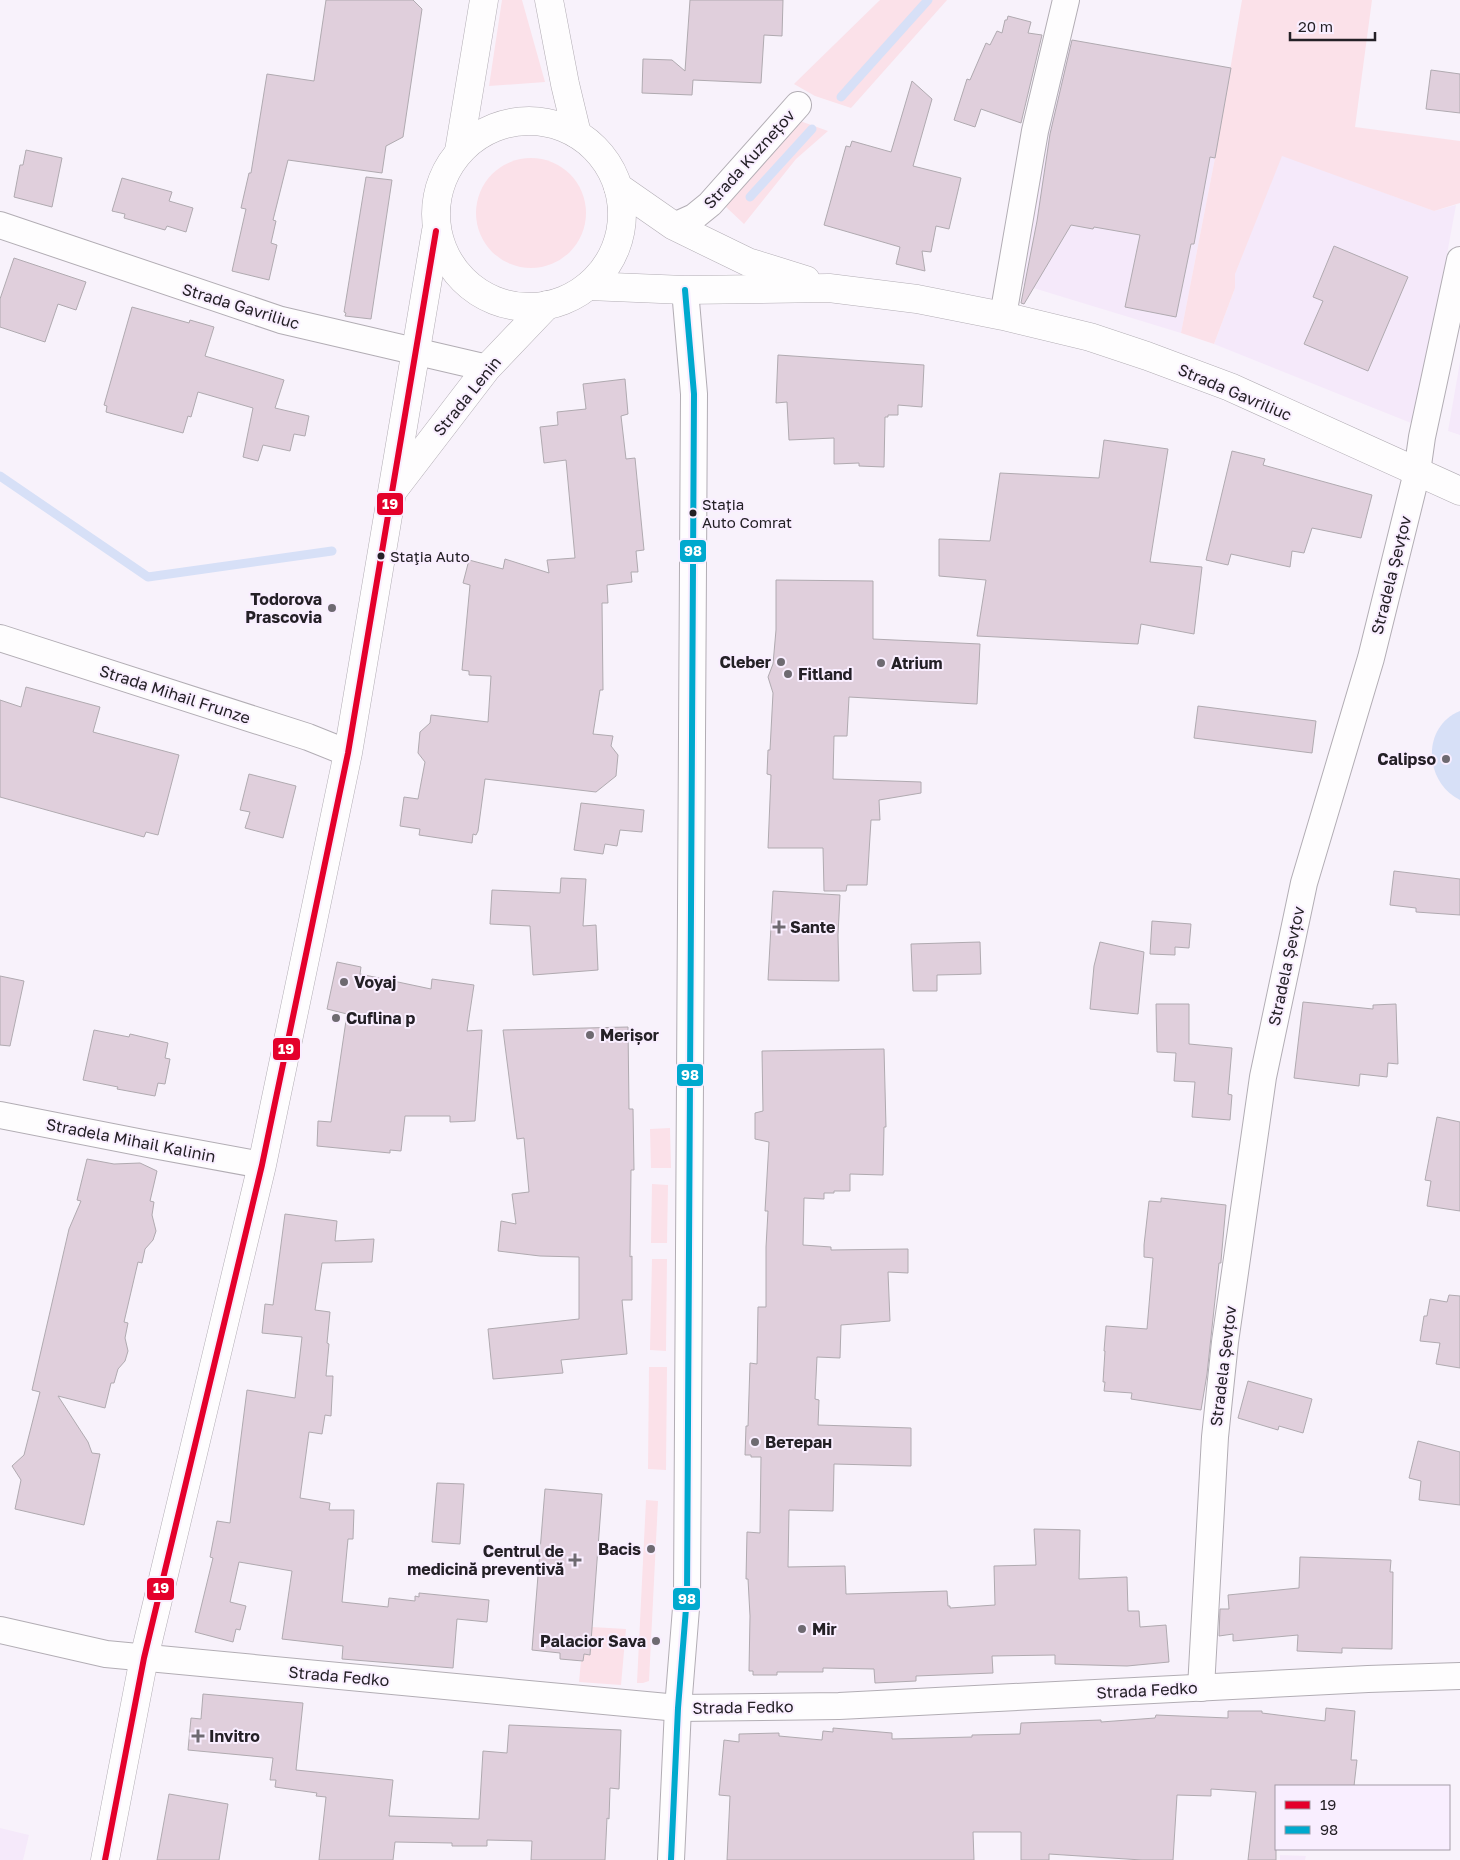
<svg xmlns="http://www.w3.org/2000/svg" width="1460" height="1860" font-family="'Golos Text',sans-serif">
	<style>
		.built { fill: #f5e9fa }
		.green { fill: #fbe1e9 }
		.water { fill: #d7e0f7 }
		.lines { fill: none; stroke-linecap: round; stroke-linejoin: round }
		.stream { stroke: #d7e0f7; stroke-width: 9 }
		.building { fill: #e0cfdc; stroke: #b0aab0 }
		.minor-casing { stroke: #b2adb4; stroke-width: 28 }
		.tertiary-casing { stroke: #b2adb4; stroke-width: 29 }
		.secondary-casing { stroke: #b2adb4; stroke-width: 29 }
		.primary-casing { stroke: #b2adb4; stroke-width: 29 }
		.minor { stroke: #fefdfe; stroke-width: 26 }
		.tertiary { stroke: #fefdfe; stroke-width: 28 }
		.secondary { stroke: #fefdfe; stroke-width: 28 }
		.primary { stroke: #fefdfe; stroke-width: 28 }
		.bus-1-casing { stroke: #f9eeff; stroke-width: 10 }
		.bus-2-casing { stroke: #f9eeff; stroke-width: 10 }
		.bus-1 { stroke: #e4002b; stroke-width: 6 }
		.bus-2 { stroke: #00a9ce; stroke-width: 6 }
		.bus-dot { fill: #242026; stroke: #f9eeff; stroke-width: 2 }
		.poi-dot { fill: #6e6a71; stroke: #f9eeff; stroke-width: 2 }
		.labels { text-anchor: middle; stroke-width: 4; stroke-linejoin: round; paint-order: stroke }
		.bus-label { font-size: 15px; fill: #242026; stroke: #f9eeff; text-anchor: start }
		.street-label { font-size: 16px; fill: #242026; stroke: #f9eeff }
		.poi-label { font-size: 16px; font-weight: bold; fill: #242026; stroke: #f9eeff; text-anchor: start }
		.line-badge { stroke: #f9eeff; stroke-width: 2 }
		.badge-label { font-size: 14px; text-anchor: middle; font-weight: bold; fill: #fff }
	</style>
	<rect width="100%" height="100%" fill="#f8f2fb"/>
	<g class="built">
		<path d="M1069,40L1231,68L1215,158L1181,333L1017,283L1045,138Z"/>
		<path d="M1282,155L1434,211L1456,205L1416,425L1214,344L1235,288L1234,274Z"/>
		<path d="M1460,362V435L1448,431Z"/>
		<path d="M0,1828L29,1835L23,1860H0Z"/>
		<path d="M1280,1855L1306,1856L1305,1860H1280Z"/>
	</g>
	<g class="green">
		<path d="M502,0H522L545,82L489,86Z"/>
		<path d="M880,0H947L851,108L815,96L794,84Z"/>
		<path d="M1242,0H1372L1355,127L1460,141V203L1434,211L1282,156L1235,274V288L1214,344L1181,333L1215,158Z"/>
		<path d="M800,121L828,131L796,159L744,224L726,207L732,191Z"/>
		<circle cx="531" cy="213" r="55"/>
		<path d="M670,1128L671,1168H651L650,1129Z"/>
		<path d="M652,1184L668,1185L667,1243H651Z"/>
		<path d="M652,1259H667L666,1351L650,1350Z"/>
		<path d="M649,1367H667L666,1470L648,1469Z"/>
		<path d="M646,1500L658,1501L649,1681L643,1683H637Z"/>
		<path d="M592,1627L626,1629L621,1685L579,1682L581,1661H583L584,1654H590Z"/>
	</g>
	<path class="water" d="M1460,711V800C1424,782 1421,727 1460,711Z"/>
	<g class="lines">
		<g class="stream">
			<path d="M841,97L928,0"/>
			<path d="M750,197L812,129"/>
			<path d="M0,476L148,577L332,551"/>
		</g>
	</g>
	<g class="building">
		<path d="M326,0H413L422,9L403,137L386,146L382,173L288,160L273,220L276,221L271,243L277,245L269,280L232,271L246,209L241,208L249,173H251L267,74L314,81Z"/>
		<path d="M690,0H783L782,36L764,35L761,83L693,80L692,95L642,93L643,59L672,60L685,71Z"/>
		<path d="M1008,16L1031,22L1028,33L1042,35L1021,123L981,109L975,127L954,120L967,79L970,80L986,43L990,45L997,31L1002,33L1005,20H1007Z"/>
		<path d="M1072,40L1231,68L1215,158L1210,157L1194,244H1191L1176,317L1125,307L1140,235L1094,227L1093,229L1071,225L1024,304L1021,303L1037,221L1050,134Z"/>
		<path d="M1431,70L1460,74V113L1426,109Z"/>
		<path d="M912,81L932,99L913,166L961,178L949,229L936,226L931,252L922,251L925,271L896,264L900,247L824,225L846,146L850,147L852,141L891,152Z"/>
		<path d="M26,150L62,158L52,207L14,197L20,165H23Z"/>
		<path d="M366,177L392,180L371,319L345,316L346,313L344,312Z"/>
		<path d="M122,178L172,192L169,201L193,208L186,232L167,226L165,230L124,218L125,214L112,211Z"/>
		<path d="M1334,246L1408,277L1368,371L1304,344L1323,301L1313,297Z"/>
		<path d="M14,258L86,282L76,310L58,304L45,342L0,327V299Z"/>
		<path d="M132,307L189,323L190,320L214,327L205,356L284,380L275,408L309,416L305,436L294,434L290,451L263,445L258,461L243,457L253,408L198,392L191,417L188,416L183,433L106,412L107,406L104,405Z"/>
		<path d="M778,355L924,365L922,407L898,405V415H888V417H885L884,467L859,466V463L834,464V438L789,440L787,402L776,403Z"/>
		<path d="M625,379L628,414L621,416L626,459L635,458L644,550L636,551L638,572H631L632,582L607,585L608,603H602L603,690H600L593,734L613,736L611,746L618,755L616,776L596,792L485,779L478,831L476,835L473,834L472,843L419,835L420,829L400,826L404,797L418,799L425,762L418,753L420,732L430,723L431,715L488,722L491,676L469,675V671L462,670L470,585L463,583L469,560L503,569L505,559L549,573L547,560L575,558L566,460L544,463L540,427L558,425L557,412L586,409L583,384Z"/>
		<path d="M1104,440L1168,449L1150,562L1202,567L1194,634L1141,624L1138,644L977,636L986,580L939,576V539L990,541L1000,473L1099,478Z"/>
		<path d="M1232,451L1265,459L1263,465L1372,495L1361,538L1312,528L1304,553L1292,551L1290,567L1231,554L1228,565L1206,560Z"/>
		<path d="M776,580L873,581V639L980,644L977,704L849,697L847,736H834L833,779L921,782V793L879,800L880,820H871L867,885H847L846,891H824L823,848H768L771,775L767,774L768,750H770L773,693L768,677L773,664L776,630Z"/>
		<path d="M26,687L100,707L93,732L179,755L158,835L146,832L144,837L0,797V700L21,707Z"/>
		<path d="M1198,706L1316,721L1312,753L1194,738Z"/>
		<path d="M249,774L296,786L283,838L245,828L250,812L240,810Z"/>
		<path d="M581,803L644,810L642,832L620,830L617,846L605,844L603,854L574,850Z"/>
		<path d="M1394,871L1460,879V915L1416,912V908L1390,905Z"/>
		<path d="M561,878L586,879L583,926L596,925L598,970L533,975L530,926L490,924L492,890L560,893Z"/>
		<path d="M773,891L840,895L838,935L839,981L768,980Z"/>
		<path d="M1152,921L1191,924L1189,948L1175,947V955L1150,954Z"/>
		<path d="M980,942L981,974L937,975V991H913L911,944Z"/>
		<path d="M1100,942L1144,952L1138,1014L1090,1009L1094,966Z"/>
		<path d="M337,962L361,967L360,974L431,989L432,979L474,985L467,1031L482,1030L475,1121L450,1122V1116H405L401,1151L390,1150V1153L317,1146L318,1121L331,1122L347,1014L327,1009Z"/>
		<path d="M0,976L24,981L10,1046L0,1045Z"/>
		<path d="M1303,1002L1373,1009V1005L1396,1004L1398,1064L1388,1063L1387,1077L1360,1074L1359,1086L1294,1078Z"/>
		<path d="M1156,1004H1189V1044L1232,1048L1228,1094L1232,1095L1230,1120L1192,1117L1195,1082L1174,1081L1176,1053L1157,1052Z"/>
		<path d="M628,1027L629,1109H633L634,1170H631L630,1257L632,1256V1300H622L627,1354L561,1360L563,1373L493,1379L488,1329L579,1319V1257L540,1256L498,1251L501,1221L516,1224L512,1194L529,1192L524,1138L517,1139L503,1030Z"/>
		<path d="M94,1030L129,1037L130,1034L168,1043L165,1058L170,1059L165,1084L158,1083L155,1096L117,1089L118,1087L83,1080Z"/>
		<path d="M884,1049L886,1127H884L883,1175L850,1174V1191H834V1193H824V1199L804,1198L803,1245L831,1247V1250L908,1249V1273L888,1272L890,1321L841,1325L840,1358L817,1357L815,1399L819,1400L818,1425L911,1428V1466L834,1464L833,1511L789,1510L788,1567L845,1566L846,1594L947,1591L948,1606H950V1608L995,1605L994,1566L1036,1565L1034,1529L1080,1530L1079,1579L1127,1577L1128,1611H1139L1140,1627L1166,1625L1169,1662L1127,1666L1055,1664V1655L992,1656L993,1673L916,1676V1681L875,1683L874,1669L823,1668V1672H777V1675H753V1671H749L750,1616L748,1579H746L747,1532L760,1533L761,1457H751V1455H745L746,1426H748L750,1363L757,1364L758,1307H766V1247L768,1211H765L769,1142L755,1139V1113L763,1111L762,1051Z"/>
		<path d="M1437,1117L1460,1122V1211L1427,1206L1431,1181L1425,1180Z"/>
		<path d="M87,1159L114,1164L140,1163L157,1171L150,1201L154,1202L152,1215L156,1231L153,1240L145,1249L142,1263L138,1262L124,1322L128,1323L125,1338L128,1351L125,1361L118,1369L114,1383H111L105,1408L58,1396L88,1442L92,1453L100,1454L84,1525L15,1509L21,1480L12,1466L24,1455L40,1392L32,1390L69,1229L81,1201L77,1200Z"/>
		<path d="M1161,1198L1226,1205L1221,1261V1263H1219L1207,1374L1201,1410L1131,1399L1132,1393L1104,1391L1105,1382H1103L1105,1351H1104L1106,1326L1147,1329L1153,1258L1144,1257V1245L1149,1201L1161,1202Z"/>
		<path d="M285,1214L337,1221L335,1241L374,1239L372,1262L322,1263L315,1310L330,1312L327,1343L329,1344L326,1376H333L331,1416L325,1415L322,1434L309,1432L300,1498L330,1503L329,1510H354L353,1539H348L342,1602L388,1607L389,1598L415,1601V1596L419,1597V1593L489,1600L487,1622L457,1619L453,1668L342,1659L343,1646L282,1639L292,1571L239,1562L230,1602L246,1606L240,1630L236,1629L233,1642L195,1632L213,1558L210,1557L217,1521L230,1523L247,1390L295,1398L302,1337L262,1333L265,1304L273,1305Z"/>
		<path d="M1449,1295L1460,1296V1368L1436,1364L1440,1343L1420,1341L1424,1316H1427L1430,1299L1447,1302Z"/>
		<path d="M1248,1381L1312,1399L1303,1433L1279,1426L1278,1430L1238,1418Z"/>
		<path d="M1418,1441L1460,1452V1505L1419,1500L1421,1481L1409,1478Z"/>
		<path d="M437,1483L464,1484L460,1544L432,1542Z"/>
		<path d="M545,1489L602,1494L590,1655L584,1654L583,1661L560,1659V1653L532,1650Z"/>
		<path d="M1300,1557L1391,1560L1390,1572H1393L1392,1649L1342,1648V1653L1297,1651L1298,1635L1233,1641V1634L1219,1636L1220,1609H1229L1228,1595L1299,1588Z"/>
		<path d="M203,1694L303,1703L296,1770L393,1780L389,1816L479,1819L483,1751L507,1753L509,1725L621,1730L619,1789L610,1788L609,1819L607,1818L605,1860H531L532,1841L487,1840V1846H452V1843L395,1842L393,1860H319L326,1797L316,1796L317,1793L275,1787L276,1780H270L273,1758L188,1750L191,1718L201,1719Z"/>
		<path d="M1326,1708L1355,1711L1351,1760H1357L1354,1786H1276V1860H1248L1256,1792L1211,1789V1796L1177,1795L1173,1860H1142L1049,1854V1860H1021V1832H973L974,1860H727L730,1796L719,1795L724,1740L739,1742V1734L779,1733V1736L822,1740L823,1731L833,1732V1728L892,1733V1739L972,1737V1735L1020,1734L1021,1723L1101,1720V1722L1155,1718L1156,1715L1228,1718V1711H1262V1713L1325,1721Z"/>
		<path d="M169,1794L228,1804L219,1860H157Z"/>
	</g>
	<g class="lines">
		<defs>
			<g id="minor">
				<path d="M0,225L281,320L487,368"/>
				<path d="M674,226L694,217L710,204L798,105"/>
				<path d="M1003,316L1035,131L1066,0"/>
				<path d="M0,638L308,737L348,753"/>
				<path d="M0,1115L148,1144L262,1165"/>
				<path d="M0,1630L106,1654L678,1708L839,1706L1368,1679L1460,1676"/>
				<path d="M1201,1688L1215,1437L1225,1342L1263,1077L1304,883L1371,658L1417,472L1422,437L1460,260"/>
				<path d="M671,1860L678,1708L687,1596L694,394L685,290"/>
			</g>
			<g id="tertiary">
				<path d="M618,187L674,226L748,262L806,280"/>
				<path d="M588,286L685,290L829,288L917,299L1003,316L1090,337L1147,356L1230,387L1460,491"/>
			</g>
			<g id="secondary">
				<path d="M395,488L487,368L547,305"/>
				<path d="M105,1860L144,1658L262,1165L348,753L436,231"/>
			</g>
			<g id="primary">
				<path d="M549,0L565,84L577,134"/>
				<circle cx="529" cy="214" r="93"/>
				<path d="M459,151L484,0"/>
			</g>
		</defs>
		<use href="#minor" class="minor-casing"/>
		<use href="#tertiary" class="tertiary-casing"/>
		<use href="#secondary" class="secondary-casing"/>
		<use href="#primary" class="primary-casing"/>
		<use href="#minor" class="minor"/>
		<use href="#tertiary" class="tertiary"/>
		<use href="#secondary" class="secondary"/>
		<use href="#primary" class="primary"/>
		<defs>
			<path id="bus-1" d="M105,1860L144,1658L262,1165L348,753L436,231"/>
			<path id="bus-2" d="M671,1860L678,1708L687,1596L694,394L685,290"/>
		</defs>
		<use href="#bus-1" class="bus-1-casing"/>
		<use href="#bus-2" class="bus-2-casing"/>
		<use href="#bus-1" class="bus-1"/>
		<use href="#bus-2" class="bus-2"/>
	</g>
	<g class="bus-dot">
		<circle cx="693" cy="513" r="4.5"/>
		<circle cx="381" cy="556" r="4.5"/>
	</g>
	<g class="poi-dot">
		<circle cx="332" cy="608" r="5"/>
		<circle cx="781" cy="662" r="5"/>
		<circle cx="881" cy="663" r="5"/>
		<circle cx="788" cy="674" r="5"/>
		<circle cx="1446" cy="759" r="5"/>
		<path d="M776.5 919.5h5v5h5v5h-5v5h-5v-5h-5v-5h5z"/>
		<circle cx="344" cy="982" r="5"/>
		<circle cx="336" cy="1018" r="5"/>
		<circle cx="590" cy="1035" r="5"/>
		<circle cx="755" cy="1442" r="5"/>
		<circle cx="651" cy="1549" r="5"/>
		<path d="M572.5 1552.5h5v5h5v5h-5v5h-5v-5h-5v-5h5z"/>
		<circle cx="802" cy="1629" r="5"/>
		<circle cx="656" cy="1641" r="5"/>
		<path d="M195.5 1728.5h5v5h5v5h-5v5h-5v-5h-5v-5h5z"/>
	</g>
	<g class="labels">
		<g class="bus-label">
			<text x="702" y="510">Stația<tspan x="702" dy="18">Auto Comrat</tspan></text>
			<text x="390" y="562">Staţia Auto</text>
		</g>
		<g class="street-label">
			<text transform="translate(749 159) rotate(-48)" y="6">Strada Kuznețov</text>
			<text transform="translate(241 306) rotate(17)" y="6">Strada Gavriliuc</text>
			<text transform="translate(1235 392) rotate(23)" y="6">Strada Gavriliuc</text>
			<text transform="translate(467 396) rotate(-51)" y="6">Strada Lenin</text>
			<text transform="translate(1391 575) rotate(-76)" y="6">Stradela Șevțov</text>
			<text transform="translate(175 694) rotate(18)" y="6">Strada Mihail Frunze</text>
			<text transform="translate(1286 966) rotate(-78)" y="6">Stradela Șevțov</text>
			<text transform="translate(131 1140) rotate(11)" y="6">Stradela Mihail Kalinin</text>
			<text transform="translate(1223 1366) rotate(-83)" y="6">Stradela Șevțov</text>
			<text transform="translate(339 1676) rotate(5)" y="6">Strada Fedko</text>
			<text transform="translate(1147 1690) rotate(-3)" y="6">Strada Fedko</text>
			<text transform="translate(743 1707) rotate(-1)" y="6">Strada Fedko</text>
		</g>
		<g class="poi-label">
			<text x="322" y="605" text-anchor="end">Todorova<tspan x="322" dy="18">Prascovia</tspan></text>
			<text x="771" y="668" text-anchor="end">Cleber</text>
			<text x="891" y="669">Atrium</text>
			<text x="798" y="680">Fitland</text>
			<text x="1436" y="765" text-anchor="end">Calipso</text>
			<text x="790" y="933">Sante</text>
			<text x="354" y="988">Voyaj</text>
			<text x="346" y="1024">Cuflina p</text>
			<text x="600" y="1041">Merișor</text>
			<text x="765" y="1448">Ветеран</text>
			<text x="641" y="1555" text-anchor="end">Bacis</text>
			<text x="564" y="1557" text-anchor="end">Centrul de<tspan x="564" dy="18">medicină preventivă</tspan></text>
			<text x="812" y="1635">Mir</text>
			<text x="646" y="1647" text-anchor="end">Palacior Sava</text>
			<text x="209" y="1742">Invitro</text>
		</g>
	</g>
	<g class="line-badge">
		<rect x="376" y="492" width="28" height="24" rx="5" fill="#e4002b"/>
		<rect x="679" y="539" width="28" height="24" rx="5" fill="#00a9ce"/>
		<rect x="272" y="1037" width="29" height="24" rx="5" fill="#e4002b"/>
		<rect x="676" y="1063" width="28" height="24" rx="5" fill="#00a9ce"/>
		<rect x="146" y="1577" width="29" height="24" rx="5" fill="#e4002b"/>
		<rect x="672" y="1587" width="29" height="24" rx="5" fill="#00a9ce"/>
	</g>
	<g class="badge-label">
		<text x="390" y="509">19</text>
		<text x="693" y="556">98</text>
		<text x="286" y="1054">19</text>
		<text x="690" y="1080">98</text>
		<text x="161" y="1593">19</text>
		<text x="687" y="1604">98</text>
	</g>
	<rect x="1275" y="1785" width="175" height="65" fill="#f9eeff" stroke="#a49ca8"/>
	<rect x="1285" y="1801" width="25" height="8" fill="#e4002b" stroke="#a49ca8"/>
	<text x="1320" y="1810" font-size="15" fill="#242026">19</text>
	<rect x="1285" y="1826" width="25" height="8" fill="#00a9ce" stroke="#a49ca8"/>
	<text x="1320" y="1835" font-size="15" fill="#242026">98</text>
	<path d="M1290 32v8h85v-8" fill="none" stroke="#242026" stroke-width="2.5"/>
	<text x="1298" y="32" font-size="15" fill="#242026" stroke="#f9eeff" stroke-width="4" paint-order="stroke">20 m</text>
</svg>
